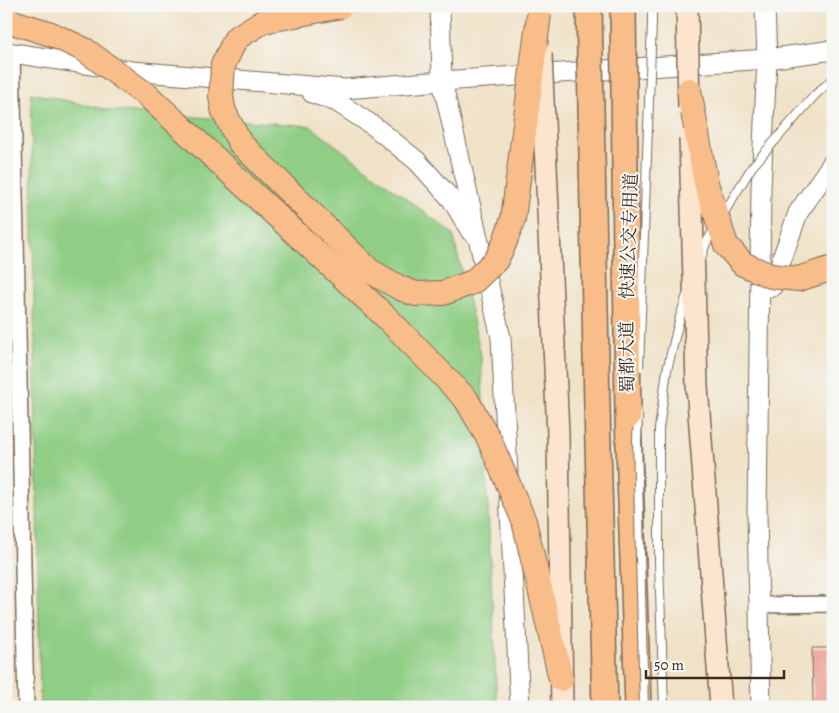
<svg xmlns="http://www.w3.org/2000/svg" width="839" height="713" font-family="Alegreya,'Noto Serif SC',serif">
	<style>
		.green { fill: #8fce84; stroke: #657c51 }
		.building { fill: #eea49c }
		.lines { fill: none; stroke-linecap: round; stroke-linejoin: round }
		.service-casing { stroke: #7a6a59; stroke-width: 10 }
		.minor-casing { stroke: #7a6a59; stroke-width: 18 }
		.tertiary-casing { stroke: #7a6a59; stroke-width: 21 }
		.trunk-casing { stroke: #7a6a59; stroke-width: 28 }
		.service { stroke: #fff; stroke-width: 8 }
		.minor { stroke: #fff; stroke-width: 15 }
		.tertiary { stroke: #fff; stroke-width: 19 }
		.trunk { stroke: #f8bd88; stroke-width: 25 }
		.service-bridge-casing { stroke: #7a6a59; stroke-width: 10; stroke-linecap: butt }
		.secondary-bridge-casing { stroke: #7a6a59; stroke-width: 24; stroke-linecap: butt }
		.primary-bridge-casing { stroke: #7a6a59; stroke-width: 26; stroke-linecap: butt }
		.trunk-bridge-casing { stroke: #7a6a59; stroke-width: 28; stroke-linecap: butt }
		.service-bridge { stroke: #fff; stroke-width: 8 }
		.secondary-bridge { stroke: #fce5cf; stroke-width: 21 }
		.primary-bridge { stroke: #f8bd88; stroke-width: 24 }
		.trunk-bridge { stroke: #f8bd88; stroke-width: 25 }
		.labels { text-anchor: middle; stroke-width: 4; stroke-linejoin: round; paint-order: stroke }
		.street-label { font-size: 18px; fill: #3b2a1e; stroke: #f6f6f2 }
	</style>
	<rect width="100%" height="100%" fill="#f6f6f2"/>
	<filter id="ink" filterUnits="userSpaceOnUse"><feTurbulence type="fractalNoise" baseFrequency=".02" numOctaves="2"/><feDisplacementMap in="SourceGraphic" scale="10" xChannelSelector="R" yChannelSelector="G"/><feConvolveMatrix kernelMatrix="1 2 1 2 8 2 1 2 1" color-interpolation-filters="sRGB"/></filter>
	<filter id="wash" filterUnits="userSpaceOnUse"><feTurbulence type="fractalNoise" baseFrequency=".0096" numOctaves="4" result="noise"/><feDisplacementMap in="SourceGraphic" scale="20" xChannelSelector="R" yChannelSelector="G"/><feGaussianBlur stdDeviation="1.12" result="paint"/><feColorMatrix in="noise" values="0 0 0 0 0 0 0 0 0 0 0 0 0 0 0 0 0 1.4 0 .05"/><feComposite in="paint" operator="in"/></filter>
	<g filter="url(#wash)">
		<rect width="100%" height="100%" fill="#f0e2c7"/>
		<path class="green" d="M31,93L108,110L310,126L453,234L481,355L497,707H40Z"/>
		<g id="blocks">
			<path class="building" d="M812,648H833V707H813Z"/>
		</g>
	</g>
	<g filter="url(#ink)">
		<use href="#blocks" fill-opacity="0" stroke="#7a6a59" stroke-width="1"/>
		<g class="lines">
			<defs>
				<path id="service" d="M652,6V22"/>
				<g id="minor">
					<path d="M12,53L26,707"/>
					<path d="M759,605L833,604"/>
				</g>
				<g id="tertiary">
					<path d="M440,6L442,81L501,338L520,707"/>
					<path d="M6,52L132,71L345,89L442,81L767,59L833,50"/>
					<path d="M312,93L337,102L375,127L417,161L452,200L471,232"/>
					<path d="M772,287L798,213L833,162"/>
					<path d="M761,707L757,514L761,188L767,59L765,6"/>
				</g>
				<g id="trunk">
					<path d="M597,408L605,707"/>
					<path d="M628,416L638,707"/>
				</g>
			</defs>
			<use href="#service" class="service-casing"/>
			<use href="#minor" class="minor-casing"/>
			<use href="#tertiary" class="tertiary-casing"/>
			<use href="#trunk" class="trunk-casing"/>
			<use href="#service" class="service"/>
			<use href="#minor" class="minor"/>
			<use href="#tertiary" class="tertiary"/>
			<use href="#trunk" class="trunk"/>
			<defs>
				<g id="service-bridge">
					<path d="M722,216L752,167L815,95L833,79"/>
					<path d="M701,258L706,243L715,228"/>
					<path d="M639,367L652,22"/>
					<path d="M638,414L637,440L644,707"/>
					<path d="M664,707L659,563V429L667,370L680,317L687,295"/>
				</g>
				<g id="secondary-bridge">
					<path d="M687,6L689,108"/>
					<path d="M541,54L558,434L562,707"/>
					<path d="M690,138L697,386L721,707"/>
				</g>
				<g id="primary-bridge">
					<path d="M341,6L264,21L236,38L223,65L221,97L224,112L240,143L370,271L400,288L416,294L443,293L473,282L496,260L504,244L513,219L539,14"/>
					<path d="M6,20L51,34L85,50L148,96L387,318L466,399L489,439L524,521L561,679"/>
					<path d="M689,90L706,183L726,245L743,264L771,276L798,279L833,268"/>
				</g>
				<g id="trunk-bridge">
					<path d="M589,6L597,408"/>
					<path d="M623,6L628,416"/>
				</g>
			</defs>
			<use href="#service-bridge" class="service-bridge-casing"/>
			<use href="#secondary-bridge" class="secondary-bridge-casing"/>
			<use href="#primary-bridge" class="primary-bridge-casing"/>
			<use href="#trunk-bridge" class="trunk-bridge-casing"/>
			<use href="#service-bridge" class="service-bridge"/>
			<use href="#secondary-bridge" class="secondary-bridge"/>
			<use href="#primary-bridge" class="primary-bridge"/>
			<use href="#trunk-bridge" class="trunk-bridge"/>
		</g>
	</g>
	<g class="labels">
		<g class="street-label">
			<text transform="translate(629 236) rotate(-88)" y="6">快速公交专用道</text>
			<text transform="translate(627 357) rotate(-91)" y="6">蜀都大道</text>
		</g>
	</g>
	<rect width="839" height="713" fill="none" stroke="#f6f6f2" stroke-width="25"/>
	<path d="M646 670v8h138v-8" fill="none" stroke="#3b2a1e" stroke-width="2.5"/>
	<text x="654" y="670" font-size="15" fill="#3b2a1e" stroke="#f6f6f2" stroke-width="4" paint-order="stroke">50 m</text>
</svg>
